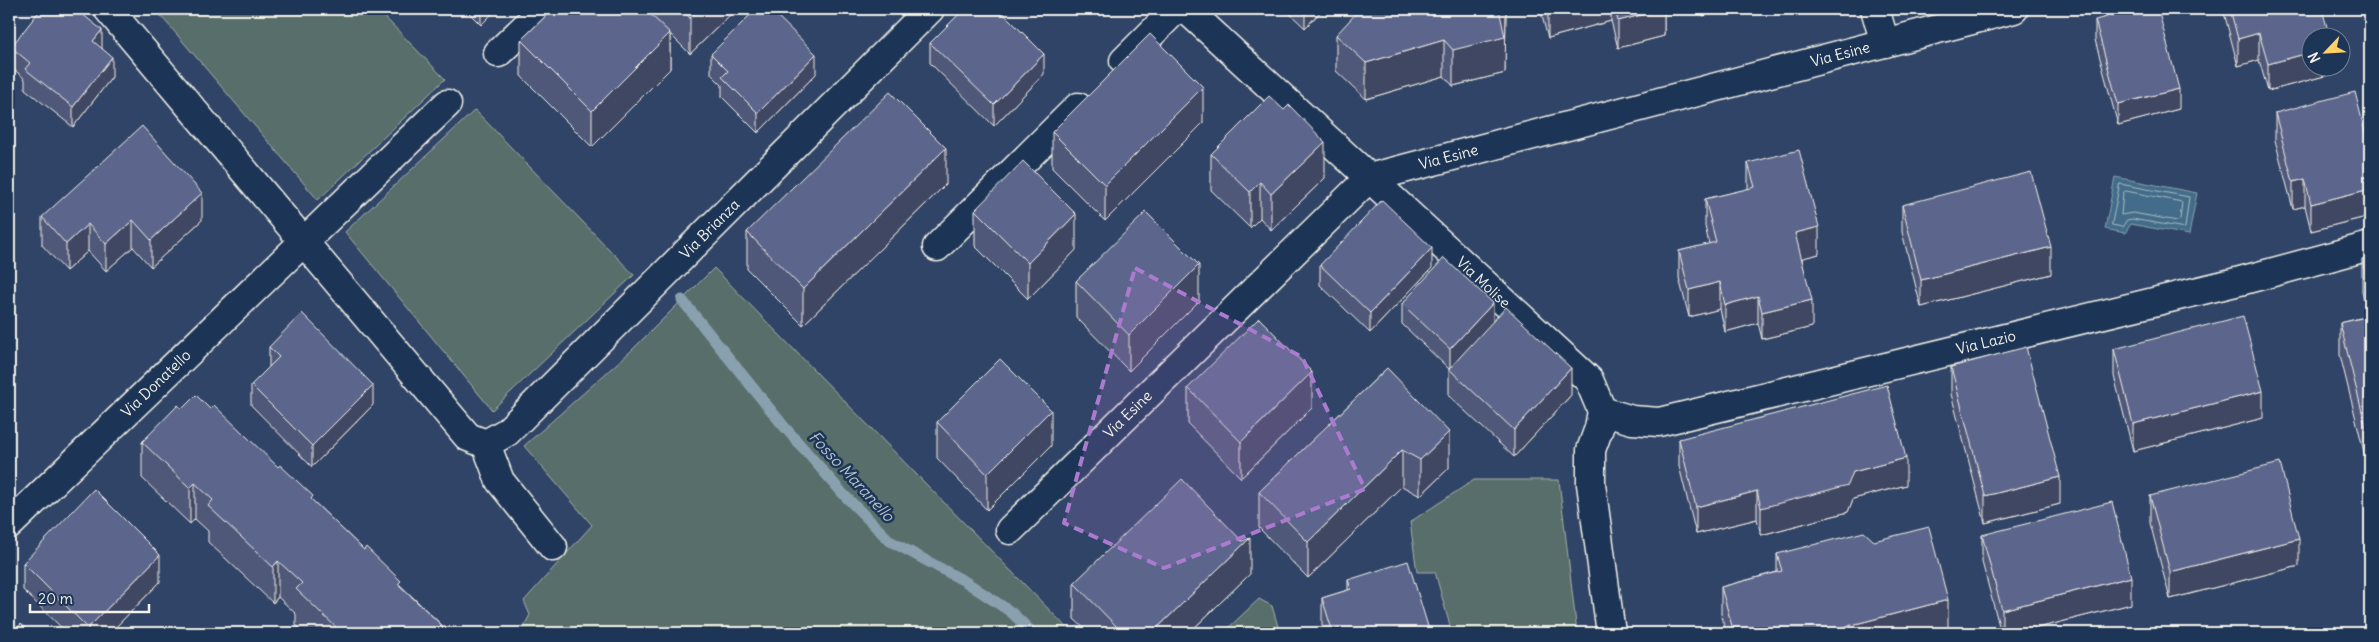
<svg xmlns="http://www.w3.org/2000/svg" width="2379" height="642" font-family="Delius,sans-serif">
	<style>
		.green { fill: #596e6a; stroke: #a6b0a9 }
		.water { fill: #426c89; stroke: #89a1af }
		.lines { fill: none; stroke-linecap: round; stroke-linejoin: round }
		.shore { stroke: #adbcc2; stroke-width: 1 }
		.stream { stroke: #89a1af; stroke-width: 11 }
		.minor-casing { stroke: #f4f1e8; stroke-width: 31 }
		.minor { stroke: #1d3557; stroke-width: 28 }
		.wall { fill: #4f5879; stroke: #f4f1e8 }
		.shaded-wall { fill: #404763; stroke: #f4f1e8 }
		.building { fill: #5c668d; stroke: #f4f1e8 }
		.marked { fill: #ab7bcf; fill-opacity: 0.2; stroke: #ab7bcf; stroke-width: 4; stroke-dasharray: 10 6; stroke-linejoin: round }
		.labels { text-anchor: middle; stroke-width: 5; stroke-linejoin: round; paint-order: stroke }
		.street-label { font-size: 15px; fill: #f4f1e8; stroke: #1d3557 }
		.water-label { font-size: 16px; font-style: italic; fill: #b6c2c7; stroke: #1d3557 }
	</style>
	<rect width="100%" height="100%" fill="#304467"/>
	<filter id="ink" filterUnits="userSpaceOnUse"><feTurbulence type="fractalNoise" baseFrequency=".02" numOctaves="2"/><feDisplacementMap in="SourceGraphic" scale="10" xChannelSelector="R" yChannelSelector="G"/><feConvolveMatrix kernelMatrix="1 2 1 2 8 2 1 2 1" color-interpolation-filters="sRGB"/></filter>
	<g filter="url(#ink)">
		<g class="green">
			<path d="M155,9H377L445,79L318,200Z"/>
			<path d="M475,110L634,275L492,410L345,232Z"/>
			<path d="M714,268L1072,633H520L530,615L524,601L592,525L524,446L632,350Z"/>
			<path d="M1474,480H1559L1577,633H1452L1435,572H1417L1410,522Z"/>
			<path d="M1259,599L1272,606L1280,633H1223Z"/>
		</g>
		<path class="water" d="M2115,177L2197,193L2189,235L2131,224L2125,233L2105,229Z"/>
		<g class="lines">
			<g class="shore">
				<path d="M2120,184L2189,197L2185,228L2132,219L2127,220L2122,227L2112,225Z"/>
				<path d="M2126,191L2182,202L2180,220L2177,221L2133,213L2121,215L2123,193Z"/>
			</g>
			<path class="stream" d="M682,300L782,424L845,496L890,541L966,582L1011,612L1033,633"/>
			<defs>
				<g id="minor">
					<path d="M108,9L468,437L486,444"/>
					<path id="s1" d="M1186,9L1589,380L1602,411L1599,428L1591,450V484L1611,633"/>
					<path d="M1875,9L1885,43"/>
					<path d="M498,53L544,9"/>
					<path d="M1124,61L1176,9"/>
					<path d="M937,247L1078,107"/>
					<path id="s2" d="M1602,411L1632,420L1659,422L2240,281L2370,246"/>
					<path id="s3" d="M486,444L507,432L930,9"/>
					<path d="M486,444L500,481L553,547"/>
					<path id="s4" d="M9,525L447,104"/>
					<path id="s5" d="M1010,530L1369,178L2014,9"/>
				</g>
			</defs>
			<use href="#minor" class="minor-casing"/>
			<use href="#minor" class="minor"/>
		</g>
		<g class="wall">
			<path d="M465,9H497L481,25Z"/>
			<path d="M553,9H736L690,54L670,34V69L592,147L521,76V40Z"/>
			<path d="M1285,9H1323L1305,28Z"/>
			<path d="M1506,9L1505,73L1453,86L1444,76L1366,99L1336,71V35Z"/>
			<path d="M1540,9H1664V36L1618,48L1611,21L1548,38Z"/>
			<path d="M2223,9H2322L2332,68V74L2268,91L2259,60L2238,66Z"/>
			<path d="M2368,9H2370V19Z"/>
			<path d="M2095,20L2179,109L2118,125L2095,40Z"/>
			<path d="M930,43L1044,74L994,126L930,63Z"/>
			<path d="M11,47L102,48L112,77L73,127L25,89V79L11,67Z"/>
			<path d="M711,54L816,74L758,133L722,97V85L711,74Z"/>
			<path d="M2275,113L2370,152V216L2311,231L2305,206L2293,209L2275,140Z"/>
			<path d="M1203,123L1105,221L1052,168V132Z"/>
			<path d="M1211,154L1325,178L1271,230L1260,218L1250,228L1211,190Z"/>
			<path d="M1748,163L1819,254L1802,258L1812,327L1762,339L1758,323L1725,332L1720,309L1689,317L1679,278V251L1709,244L1705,226V199L1748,189Z"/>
			<path d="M946,184L803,325L747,269V232Z"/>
			<path d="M1902,205L2051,274L1921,307L1902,232Z"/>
			<path d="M975,210L1076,250L1028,299L975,246Z"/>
			<path d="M42,217L202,220L151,267L133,247L106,271L88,251L66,271L42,245Z"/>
			<path d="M2370,257V467L2368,468L2340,355V323L2368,316L2362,291V259Z"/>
			<path d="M1320,265L1432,268L1370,333L1320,285Z"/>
			<path d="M1076,281L1199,301L1129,371L1076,317Z"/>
			<path d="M1402,304L1493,321L1571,395L1514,457L1449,396V369L1402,324Z"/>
			<path d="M269,347L373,405L312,467L251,405V385L269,367Z"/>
			<path d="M2114,349L2263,418L2133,451L2114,376Z"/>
			<path d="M1951,367L2060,504L1985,523L1951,394Z"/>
			<path d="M1387,368L1449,468L1420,496L1402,486L1308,578L1259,528V492Z"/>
			<path d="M1188,388L1312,408L1241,478L1188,424Z"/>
			<path d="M182,409H210L313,501L450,633H304L296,625V614L278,597L273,603L208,542V531L195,519L190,524L142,478V442Z"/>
			<path d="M937,422L1051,446L987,510L937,458Z"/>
			<path d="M1679,439L1906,485L1853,499L1848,512L1761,535L1757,519L1696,534L1679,466Z"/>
			<path d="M2150,496L2299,566L2170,599L2150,523Z"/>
			<path d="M1982,535L2131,604L2018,633H2001L1982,562Z"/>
			<path d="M1874,541L1948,627L1925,633H1726L1721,614V587L1777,572V554Z"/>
			<path d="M23,563L160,582L110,633H67L23,590Z"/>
			<path d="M1250,574L1189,633H1089L1074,619V583Z"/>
			<path d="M1348,580L1430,633H1324L1322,625V598L1348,590Z"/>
		</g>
		<g class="shaded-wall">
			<path d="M481,9H497L481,25Z"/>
			<path d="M700,9H736L690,54V18Z"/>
			<path d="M1305,9H1323L1305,28Z"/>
			<path d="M1498,9H1506L1505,73L1453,86V50Z"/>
			<path d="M1555,9H1611V21L1548,38V11Z"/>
			<path d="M1664,9V36L1618,48V21Z"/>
			<path d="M1703,9H1729L1703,16Z"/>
			<path d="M102,30V50L93,41Z"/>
			<path d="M670,33V69L592,147V111Z"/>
			<path d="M2259,33V60L2238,66V39Z"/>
			<path d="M1444,40V76L1366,99V63Z"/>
			<path d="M2312,52V68H2332V74L2268,91V64Z"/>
			<path d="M816,54V74L758,133V113Z"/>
			<path d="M1044,54V74L994,126V105Z"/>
			<path d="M112,57V77L73,127V107Z"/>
			<path d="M1203,87V123L1105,221V185Z"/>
			<path d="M2179,89V109L2118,125V104Z"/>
			<path d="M1325,142V178L1271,230V194Z"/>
			<path d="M946,148V184L803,325V289Z"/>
			<path d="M2305,179V206L2293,209V182Z"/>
			<path d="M1260,182V218L1250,228V192Z"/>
			<path d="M2370,189V216L2311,231V204Z"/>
			<path d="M202,193V220L151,267V240Z"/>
			<path d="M1076,214V250L1028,299V263Z"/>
			<path d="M133,220V247L106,271V244Z"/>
			<path d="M88,224V251L66,271V244Z"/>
			<path d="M1819,227V254L1795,260V233Z"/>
			<path d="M2051,247V274L1921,307V280Z"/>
			<path d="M1432,248V268L1370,333V313Z"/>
			<path d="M1199,265V301L1129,371V335Z"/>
			<path d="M1720,282V309L1689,317V290Z"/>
			<path d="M1758,296V323L1725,332V305Z"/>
			<path d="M1812,300V327L1762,339V312Z"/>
			<path d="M1493,303V323L1450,369V349Z"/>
			<path d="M1571,368V395L1514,457V430Z"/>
			<path d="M1312,372V408L1241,478V442Z"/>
			<path d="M373,385V405L312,467V446Z"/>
			<path d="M2263,391V418L2133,451V424Z"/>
			<path d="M1051,410V446L987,510V474Z"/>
			<path d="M1449,432V468L1420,496V460Z"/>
			<path d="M2368,436H2370V467L2368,468Z"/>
			<path d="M1402,450V486L1308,578V542Z"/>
			<path d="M1906,458V485L1853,499L1848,512L1761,535V508L1853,472Z"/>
			<path d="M2060,477V504L1985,523V496Z"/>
			<path d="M195,483V519L190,524V488Z"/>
			<path d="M1757,491V519L1696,534V507Z"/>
			<path d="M1250,538V574L1189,633H1152Z"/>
			<path d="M2299,539V566L2170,599V572Z"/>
			<path d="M160,555V582L110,633H88V628Z"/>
			<path d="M278,561V597L273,603V567Z"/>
			<path d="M2131,577V604L2018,633H2002V610Z"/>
			<path d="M1948,600V627L1925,633H1821Z"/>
			<path d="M1339,628V633H1332V630Z"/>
		</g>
		<g class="building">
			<path d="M41,9H76L102,30L93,41L112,57L73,107L25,69L30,63L11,47Z"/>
			<path d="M553,9H645L670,33L592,111L521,40Z"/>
			<path d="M681,9H700L690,18Z"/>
			<path d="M756,9H770L816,54L758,113L722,77L728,71L711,54Z"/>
			<path d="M964,9H999L1044,54L994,105L930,43Z"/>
			<path d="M1360,9H1499L1505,37L1453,50L1444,40L1366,63L1336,35Z"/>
			<path d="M1615,9H1664L1618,21Z"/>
			<path d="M2138,9H2158L2179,89L2118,104L2095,20Z"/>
			<path d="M2230,9H2322L2330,38H2312V52L2268,64L2259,33L2238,39Z"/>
			<path d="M1150,34L1203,87L1105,185L1052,132Z"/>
			<path d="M890,92L946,148L803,289L747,232Z"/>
			<path d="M2355,92L2370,152V189L2311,204L2305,179L2293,182L2275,113Z"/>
			<path d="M1269,96L1284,110L1289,105L1325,142L1271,194L1260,182L1250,192L1211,154Z"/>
			<path d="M142,126L202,193L151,240L133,220L106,244L88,224L66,244L42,217Z"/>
			<path d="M1799,150L1819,227L1795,233L1812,300L1762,312L1758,296L1725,305L1720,282L1689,290L1679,251L1716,242L1705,199L1755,187L1748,163Z"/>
			<path d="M1023,161L1076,214L1028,263L975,210Z"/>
			<path d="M2031,172L2051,247L1921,280L1902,205Z"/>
			<path d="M1382,200L1432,248L1370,313L1320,265Z"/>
			<path d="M1146,212L1199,265L1129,335L1076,281Z"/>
			<path d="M2370,257V292L2362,259Z"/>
			<path d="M1444,258L1493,303L1450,349L1402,304Z"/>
			<path d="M1506,307L1571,368L1514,430L1449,369Z"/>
			<path d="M302,313L373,385L312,446L251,385L279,357L269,347Z"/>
			<path d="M2243,316L2263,391L2133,424L2114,349Z"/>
			<path d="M2370,316V436H2368L2340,323Z"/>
			<path d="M1259,318L1312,372L1241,442L1188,388Z"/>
			<path d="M2026,347L2060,477L1985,496L1951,367Z"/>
			<path d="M1000,359L1051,410L987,474L937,422Z"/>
			<path d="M1387,368L1449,432L1420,460L1402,450L1308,542L1259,492Z"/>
			<path d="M1887,385L1906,458L1853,472L1848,485L1761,508L1757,491L1696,507L1679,439Z"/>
			<path d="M196,395L210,409L214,405L278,467L280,465L313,496L311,499L364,550L366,547L401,581L398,584L450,633H342L296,589L302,583L278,561L273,567L208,506L213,500L195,483L190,488L142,442L178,405L182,409Z"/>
			<path d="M2280,463L2299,539L2170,572L2150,496Z"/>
			<path d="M1182,479L1242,541L1250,538L1152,633H1123L1074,583Z"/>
			<path d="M94,489L160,555L88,628L23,563Z"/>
			<path d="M2112,502L2131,577L2002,610L1982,535Z"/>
			<path d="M1929,527L1948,600L1821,633H1734L1721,587L1782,571L1777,554L1864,532L1874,541Z"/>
			<path d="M1408,561L1430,633H1340L1339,628L1332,630L1322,598L1351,589L1348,580Z"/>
			<path d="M21,624L31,633H12Z"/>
		</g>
	</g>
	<path class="marked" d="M1135,268L1302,357L1365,489L1164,568L1064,523Z"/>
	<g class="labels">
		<g class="street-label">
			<text dy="5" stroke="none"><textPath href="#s5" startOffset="990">Via Esine</textPath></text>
			<text dy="5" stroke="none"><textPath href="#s5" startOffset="585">Via Esine</textPath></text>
			<text dy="5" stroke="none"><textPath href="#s3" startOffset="311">Via Brianza</textPath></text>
			<text dy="5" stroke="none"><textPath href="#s1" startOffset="404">Via Molise</textPath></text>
			<text dy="5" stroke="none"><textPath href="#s2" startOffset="395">Via Lazio</textPath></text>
			<text dy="5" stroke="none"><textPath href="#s4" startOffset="204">Via Donatello</textPath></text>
			<text dy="5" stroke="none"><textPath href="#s5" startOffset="165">Via Esine</textPath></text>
		</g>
		<g class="water-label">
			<text transform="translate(852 476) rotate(47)" y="6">Fosso Maranello</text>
		</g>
	</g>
	<rect width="2379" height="642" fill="none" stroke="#1d3557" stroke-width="30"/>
	<rect x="15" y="15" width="2349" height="612" fill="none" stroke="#f4f1e8" stroke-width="2" filter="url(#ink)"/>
	<g transform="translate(2326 52) rotate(245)"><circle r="24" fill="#1d3557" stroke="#738091"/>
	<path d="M0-4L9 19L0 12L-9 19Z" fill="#ffd166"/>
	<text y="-8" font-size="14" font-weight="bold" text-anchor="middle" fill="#f4f1e8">N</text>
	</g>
	<path d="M30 604v8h119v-8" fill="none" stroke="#f4f1e8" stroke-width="2.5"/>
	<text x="38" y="604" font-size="15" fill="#f4f1e8" stroke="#1d3557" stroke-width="4" paint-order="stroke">20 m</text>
</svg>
